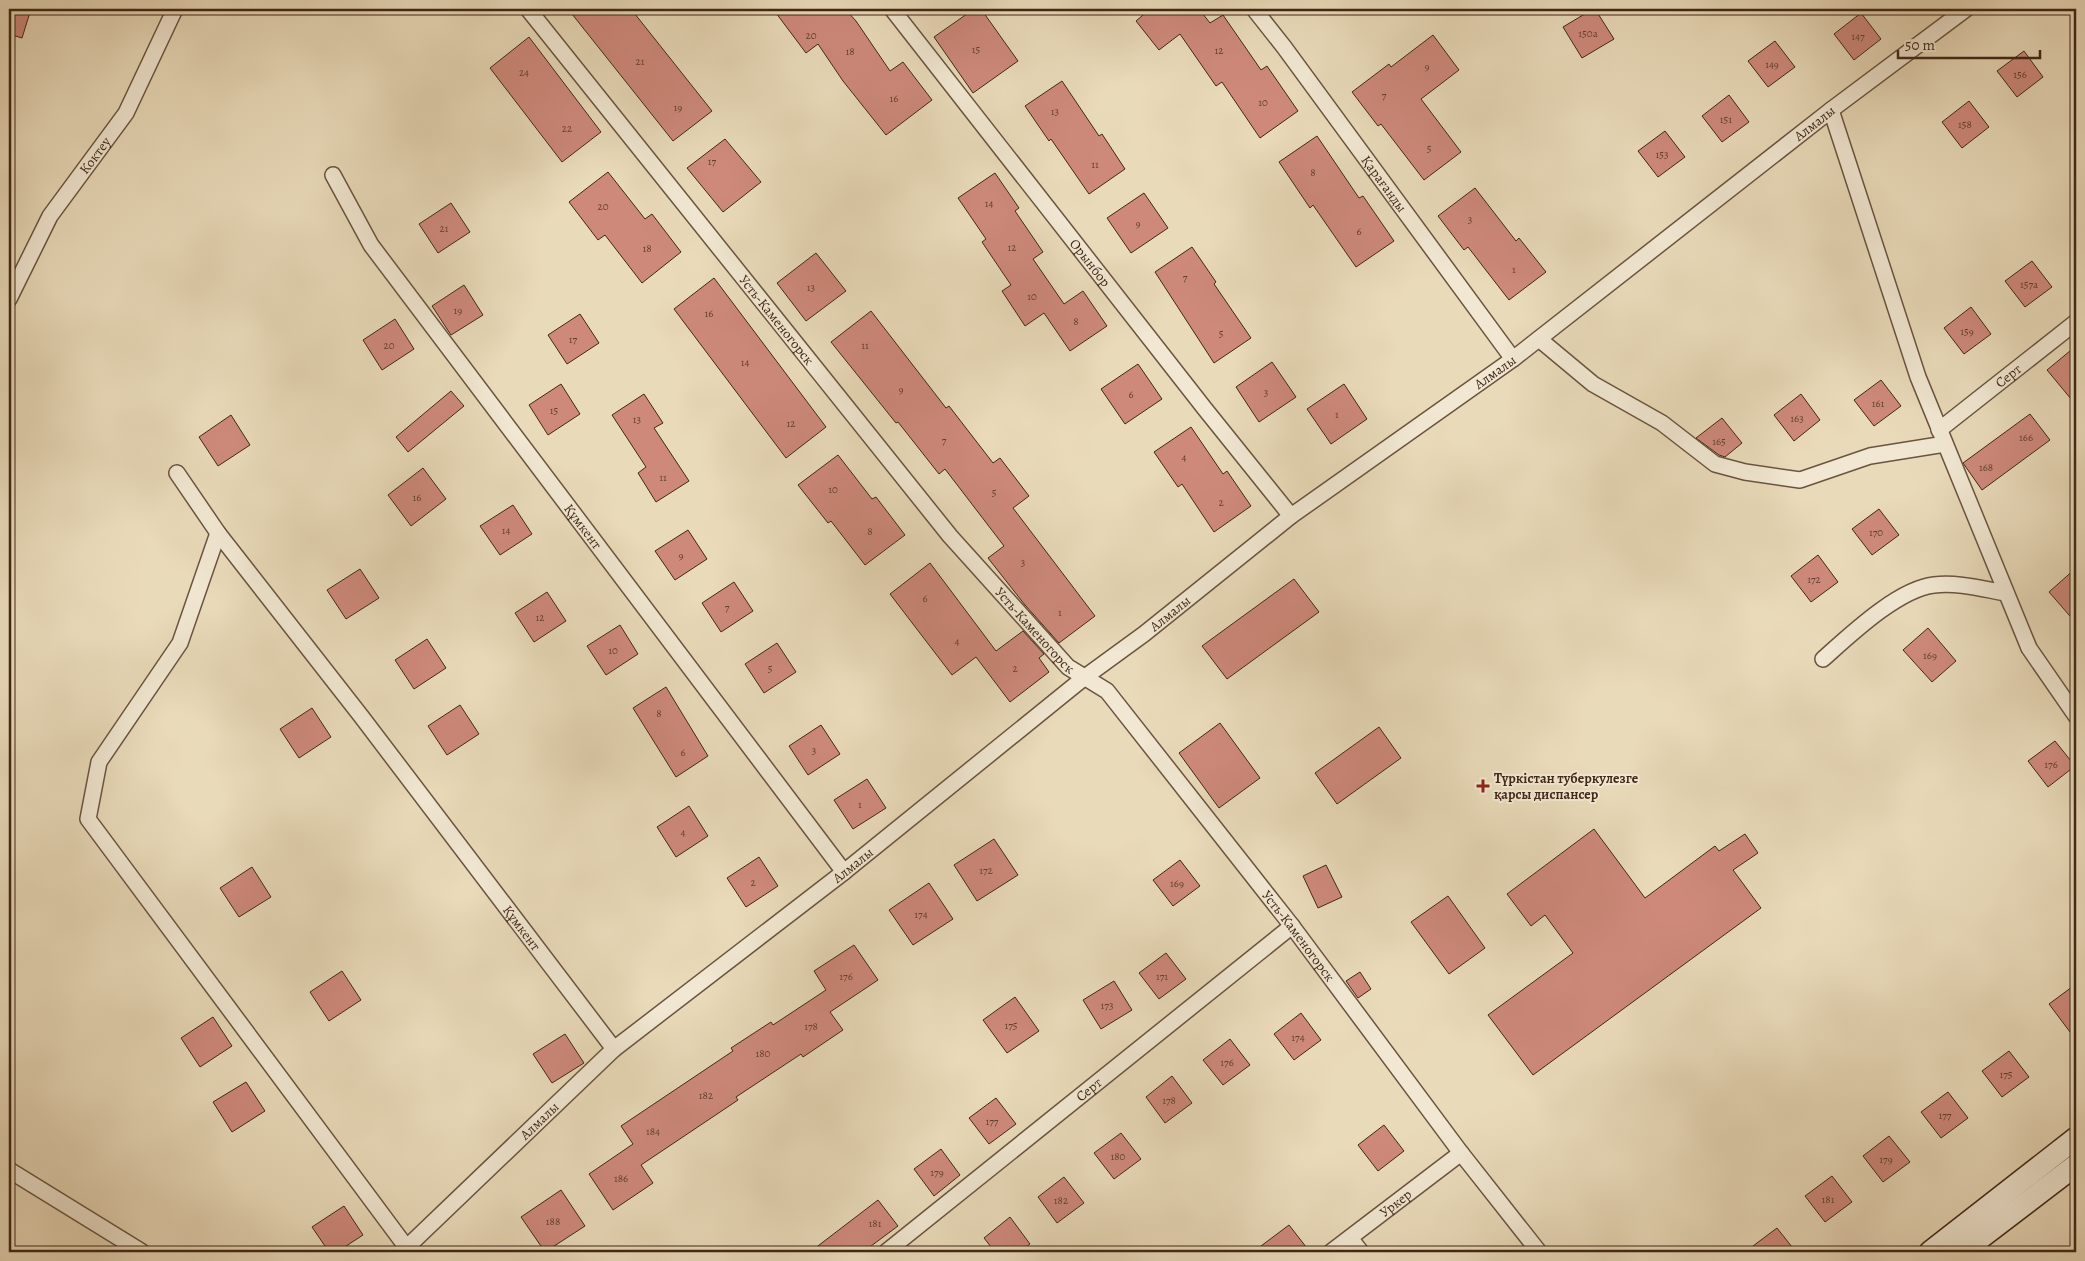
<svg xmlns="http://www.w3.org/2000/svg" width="2085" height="1261" font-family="Alegreya,serif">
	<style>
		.building { fill: #ce897b; stroke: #402717 }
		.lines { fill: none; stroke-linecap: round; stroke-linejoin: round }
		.minor-casing { stroke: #6a5440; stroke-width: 18 }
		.secondary-casing { stroke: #402717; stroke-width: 24 }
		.minor { stroke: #f1e7d2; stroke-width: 15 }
		.secondary { stroke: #f1e7d2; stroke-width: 21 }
		.poi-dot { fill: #8f2418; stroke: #f1e7d2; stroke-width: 2 }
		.labels { text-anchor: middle; stroke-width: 4; stroke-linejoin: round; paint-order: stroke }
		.number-label { font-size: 11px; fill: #644030 }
		.street-label { font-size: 14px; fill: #402717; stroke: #f1e7d2 }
		.poi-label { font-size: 14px; font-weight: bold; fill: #402717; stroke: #f1e7d2; text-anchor: start }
	</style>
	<rect width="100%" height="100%" fill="#e9dab9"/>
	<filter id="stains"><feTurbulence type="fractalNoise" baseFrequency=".004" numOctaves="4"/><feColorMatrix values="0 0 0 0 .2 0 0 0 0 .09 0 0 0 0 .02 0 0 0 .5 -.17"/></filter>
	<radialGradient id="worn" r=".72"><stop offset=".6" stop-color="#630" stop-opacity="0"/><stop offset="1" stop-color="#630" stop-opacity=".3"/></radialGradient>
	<g class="building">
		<path d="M9,9H31L22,38L9,34Z"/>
		<path d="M568,9H631L712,111L673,141Z"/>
		<path d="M773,9H845L856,21L890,71L903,62L932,100L886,135L843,81L818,44L806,53Z"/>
		<path d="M974,9H981L1018,61L973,93L934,37Z"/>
		<path d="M1150,9H1199L1210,23L1223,15L1261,70L1267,66L1298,111L1260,138L1222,82L1216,86L1180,34L1159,50L1136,21Z"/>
		<path d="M1593,9H1595L1614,39L1582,58L1563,27Z"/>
		<path d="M1861,13L1881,39L1854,60L1834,34Z"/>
		<path d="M1433,35L1459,70L1421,99L1461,152L1424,180L1381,124L1378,126L1352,92L1389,64L1391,67Z"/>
		<path d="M529,37L601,132L562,162L490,68Z"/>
		<path d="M1775,41L1795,67L1768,87L1748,61Z"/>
		<path d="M2024,51L2043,77L2017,97L1997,71Z"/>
		<path d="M1062,81L1099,136L1102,134L1125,169L1089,194L1051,139L1049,141L1025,106Z"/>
		<path d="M1729,95L1749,122L1722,142L1702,116Z"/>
		<path d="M1969,101L1989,127L1962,148L1942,122Z"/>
		<path d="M1665,131L1685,157L1658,177L1638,151Z"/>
		<path d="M1317,136L1359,198L1363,196L1394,241L1356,267L1313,205L1310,208L1279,162Z"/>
		<path d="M725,139L761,182L723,212L687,168Z"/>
		<path d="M608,172L645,219L652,214L681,252L642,283L605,235L598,240L569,202Z"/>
		<path d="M995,173L1019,208L1015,211L1043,252L1033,259L1064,304L1083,291L1107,326L1070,351L1044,313L1025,326L1002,291L1011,285L982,242L986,239L958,198Z"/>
		<path d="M1475,188L1516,241L1519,238L1546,272L1509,300L1468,247L1464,250L1438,216Z"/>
		<path d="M1144,193L1168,228L1131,253L1107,218Z"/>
		<path d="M451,203L470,232L438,253L419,224Z"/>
		<path d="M1192,247L1216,282L1214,284L1251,338L1214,363L1155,272Z"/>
		<path d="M816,253L846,291L806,321L777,283Z"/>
		<path d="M2032,261L2052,287L2025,307L2005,281Z"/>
		<path d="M714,278L826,427L786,458L674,309Z"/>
		<path d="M464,285L483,315L451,335L432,306Z"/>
		<path d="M1971,307L1991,334L1964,354L1944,328Z"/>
		<path d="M871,311L946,408L949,406L993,463L1000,458L1029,496L1013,508L1095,616L1059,643L1025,605L988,558L1004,546L945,469L939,474L898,422L896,423L831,342Z"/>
		<path d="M580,314L599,343L567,364L548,335Z"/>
		<path d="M395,319L414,349L382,370L363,340Z"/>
		<path d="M2076,346V405L2047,370Z"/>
		<path d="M1272,362L1296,397L1259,422L1236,387Z"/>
		<path d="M1138,364L1162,399L1125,424L1101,389Z"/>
		<path d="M1881,380L1901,406L1874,426L1854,400Z"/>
		<path d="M561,384L580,414L548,435L529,405Z"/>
		<path d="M1344,384L1367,419L1331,444L1307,409Z"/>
		<path d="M451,391L464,406L408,452L396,437Z"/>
		<path d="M644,394L663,423L654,428L689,481L656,502L638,473L646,467L612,415Z"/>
		<path d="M1801,394L1820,420L1794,441L1774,415Z"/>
		<path d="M2030,414L2050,440L1982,490L1963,463Z"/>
		<path d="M231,415L250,445L218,466L199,437Z"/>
		<path d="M1722,418L1742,443L1725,457L1719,455L1696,438Z"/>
		<path d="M1191,427L1223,474L1227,471L1251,506L1214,532L1182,484L1178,487L1154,452Z"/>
		<path d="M838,455L872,499L876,497L905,535L865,565L831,521L828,523L798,485Z"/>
		<path d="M423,468L446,499L411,526L388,495Z"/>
		<path d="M513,505L532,534L500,555L480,526Z"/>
		<path d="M1879,509L1899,535L1872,555L1852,529Z"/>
		<path d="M688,530L707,559L675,580L655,551Z"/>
		<path d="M1818,555L1838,582L1811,602L1791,576Z"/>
		<path d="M930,563L996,651L1023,631L1044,654L1039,658L1049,672L1010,702L976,657L952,675L890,594Z"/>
		<path d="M2076,568V623L2049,592Z"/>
		<path d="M360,569L379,598L346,619L327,590Z"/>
		<path d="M1294,579L1319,612L1227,679L1202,646Z"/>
		<path d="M734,582L753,611L721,632L702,603Z"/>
		<path d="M547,592L566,621L534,642L515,613Z"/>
		<path d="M620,625L638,654L606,675L587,646Z"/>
		<path d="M1928,628L1956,661L1932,682L1903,650Z"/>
		<path d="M427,639L446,668L414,689L395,660Z"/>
		<path d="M777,643L796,672L764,693L745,664Z"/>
		<path d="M666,687L708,756L676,777L633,708Z"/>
		<path d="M460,705L479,734L447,755L428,726Z"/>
		<path d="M312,708L331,737L299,758L280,729Z"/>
		<path d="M1220,723L1260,778L1219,808L1179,753Z"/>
		<path d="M821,725L840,754L808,775L789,746Z"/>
		<path d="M1379,727L1401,758L1337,804L1315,773Z"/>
		<path d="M2055,741L2075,766L2048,787L2028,761Z"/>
		<path d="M867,779L886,808L853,829L834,800Z"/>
		<path d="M689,806L708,836L676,857L657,827Z"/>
		<path d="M1594,829L1645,898L1715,846L1719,851L1745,834L1758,853L1733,870L1761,908L1533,1075L1488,1015L1573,953L1545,915L1531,926L1507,894Z"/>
		<path d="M994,839L1018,875L977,901L954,865Z"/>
		<path d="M759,857L778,886L746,907L727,878Z"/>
		<path d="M1180,860L1200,886L1173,906L1153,880Z"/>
		<path d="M1326,865L1342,897L1318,908L1303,876Z"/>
		<path d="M252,867L271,897L239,917L220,888Z"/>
		<path d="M929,883L953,919L913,945L889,910Z"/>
		<path d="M1448,896L1485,948L1449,974L1411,922Z"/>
		<path d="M854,945L878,980L830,1012L843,1030L803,1057L801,1054L736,1097L738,1100L641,1165L653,1183L613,1210L589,1174L633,1144L621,1126L733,1051L731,1048L771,1022L773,1025L826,990L814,971Z"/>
		<path d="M1166,953L1186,979L1159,999L1139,973Z"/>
		<path d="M342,971L361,1000L329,1021L310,992Z"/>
		<path d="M1360,972L1371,989L1358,998L1346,981Z"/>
		<path d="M1114,981L1132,1010L1101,1029L1083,1000Z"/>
		<path d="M2076,984V1040L2049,1004Z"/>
		<path d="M1015,997L1039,1031L1007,1053L983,1020Z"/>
		<path d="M1301,1013L1321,1040L1294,1060L1274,1034Z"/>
		<path d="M213,1017L232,1046L200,1067L181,1038Z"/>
		<path d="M565,1034L584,1063L552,1083L533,1054Z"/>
		<path d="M1230,1039L1250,1065L1223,1085L1203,1060Z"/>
		<path d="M2009,1051L2029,1077L2002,1097L1982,1071Z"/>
		<path d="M1172,1076L1192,1103L1165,1123L1146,1097Z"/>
		<path d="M246,1082L265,1111L232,1132L213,1102Z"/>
		<path d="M1948,1092L1968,1118L1941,1138L1921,1112Z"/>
		<path d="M996,1098L1016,1124L989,1144L969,1118Z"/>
		<path d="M1384,1125L1404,1151L1378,1171L1358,1145Z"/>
		<path d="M1121,1133L1141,1159L1114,1179L1094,1153Z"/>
		<path d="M1889,1136L1910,1162L1883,1182L1863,1156Z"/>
		<path d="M941,1149L960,1175L934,1196L914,1169Z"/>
		<path d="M1832,1176L1852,1202L1825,1222L1805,1196Z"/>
		<path d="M1064,1177L1084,1203L1057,1223L1038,1197Z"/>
		<path d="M561,1190L585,1226L545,1252L521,1217Z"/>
		<path d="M878,1200L898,1226L863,1252H810Z"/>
		<path d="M344,1206L363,1235L337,1252H329L312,1227Z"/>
		<path d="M1010,1217L1030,1244L1019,1252H995L984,1238Z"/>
		<path d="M1289,1225L1310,1252H1253Z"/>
		<path d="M1777,1228L1796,1252H1745Z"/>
	</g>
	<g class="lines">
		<defs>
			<g id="minor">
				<path id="s1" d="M528,9L950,536L1068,667L1107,691L1292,926L1461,1153L1539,1252"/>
				<path id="s2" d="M892,9L1205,409L1291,516"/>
				<path id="s3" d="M1254,9L1284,47L1513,359"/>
				<path d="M1831,110L1918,377L2029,648L2076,716"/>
				<path id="s4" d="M333,175L371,245L844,872"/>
				<path id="s5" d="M9,299L50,216L126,113L175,9"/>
				<path d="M1539,339L1593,384L1662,423L1715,464L1745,472L1800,480L1870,456L1945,444"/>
				<path id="s6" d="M1939,430L2076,322"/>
				<path id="s7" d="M177,473L218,533L361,716L614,1049"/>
				<path d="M218,533L180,643L99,762L88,819L407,1248"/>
				<path d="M1823,659C1850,635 1898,589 1934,585C1957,582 1983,589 2006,593"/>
				<path d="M9,1170L142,1252"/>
				<path d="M1350,1238L1361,1252"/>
				<path id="s8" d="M402,1252L614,1049L844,872L1085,677L1144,634L1291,516L1513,359L1831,110L1966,9"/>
				<path id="s9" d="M886,1252L1292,926"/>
				<path id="s10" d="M1331,1252L1461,1153"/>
			</g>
			<g id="secondary">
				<path d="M1930,1252L2076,1138"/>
				<path d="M1962,1252L2076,1165"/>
			</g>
		</defs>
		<use href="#minor" class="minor-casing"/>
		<use href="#secondary" class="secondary-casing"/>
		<use href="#minor" class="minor"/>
		<use href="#secondary" class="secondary"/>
	</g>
	<path class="poi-dot" d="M1480.5 778.5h5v5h5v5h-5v5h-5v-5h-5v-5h5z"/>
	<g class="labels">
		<g class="number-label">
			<text x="1588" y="37">150а</text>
			<text x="811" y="39">20</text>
			<text x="1858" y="40">147</text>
			<text x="976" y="53">15</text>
			<text x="1219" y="54">12</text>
			<text x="850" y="55">18</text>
			<text x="640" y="65">21</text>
			<text x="1772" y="68">149</text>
			<text x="1427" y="70">9</text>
			<text x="524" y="76">24</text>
			<text x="2020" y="78">156</text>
			<text x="1384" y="99">7</text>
			<text x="894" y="102">16</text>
			<text x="1263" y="106">10</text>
			<text x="678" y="111">19</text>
			<text x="1055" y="115">13</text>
			<text x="1726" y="123">151</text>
			<text x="1965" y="128">158</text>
			<text x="567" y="132">22</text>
			<text x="1429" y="152">5</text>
			<text x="1662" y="158">153</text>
			<text x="712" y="165">17</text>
			<text x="1095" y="168">11</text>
			<text x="1313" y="176">8</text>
			<text x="989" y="207">14</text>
			<text x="603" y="210">20</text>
			<text x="1470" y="223">3</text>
			<text x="1138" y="227">9</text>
			<text x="444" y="232">21</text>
			<text x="1359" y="235">6</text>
			<text x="1012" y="251">12</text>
			<text x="647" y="252">18</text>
			<text x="1514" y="273">1</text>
			<text x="1185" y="281">7</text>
			<text x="2029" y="288">157а</text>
			<text x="811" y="291">13</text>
			<text x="1032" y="300">10</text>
			<text x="458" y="314">19</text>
			<text x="709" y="317">16</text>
			<text x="1076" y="325">8</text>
			<text x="1967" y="335">159</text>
			<text x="1221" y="337">5</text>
			<text x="573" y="343">17</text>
			<text x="389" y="349">20</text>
			<text x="865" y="349">11</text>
			<text x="745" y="366">14</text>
			<text x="901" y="393">9</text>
			<text x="1266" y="396">3</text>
			<text x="1131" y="398">6</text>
			<text x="1878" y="407">161</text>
			<text x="554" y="414">15</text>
			<text x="1337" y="418">1</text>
			<text x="1797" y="422">163</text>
			<text x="637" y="423">13</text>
			<text x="791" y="427">12</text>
			<text x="2026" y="441">166</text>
			<text x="944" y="444">7</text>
			<text x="1719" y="445">165</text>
			<text x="1184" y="461">4</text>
			<text x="1986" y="471">168</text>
			<text x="663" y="481">11</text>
			<text x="833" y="493">10</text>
			<text x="994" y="496">5</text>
			<text x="417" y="501">16</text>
			<text x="1221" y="506">2</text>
			<text x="506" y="534">14</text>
			<text x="870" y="535">8</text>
			<text x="1876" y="536">170</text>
			<text x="681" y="559">9</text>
			<text x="1023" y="566">3</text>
			<text x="1814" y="583">172</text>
			<text x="925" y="602">6</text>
			<text x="727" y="611">7</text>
			<text x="1060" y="616">1</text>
			<text x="540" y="621">12</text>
			<text x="957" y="645">4</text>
			<text x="613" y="654">10</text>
			<text x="1930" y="659">169</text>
			<text x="770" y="672">5</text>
			<text x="1015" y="672">2</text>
			<text x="659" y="717">8</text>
			<text x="814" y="754">3</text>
			<text x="683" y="756">6</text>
			<text x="2051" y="768">176</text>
			<text x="860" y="808">1</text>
			<text x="683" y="836">4</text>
			<text x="986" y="874">172</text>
			<text x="753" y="886">2</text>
			<text x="1177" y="887">169</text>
			<text x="921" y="918">174</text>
			<text x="846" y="980">176</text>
			<text x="1162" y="980">171</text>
			<text x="1107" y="1009">173</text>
			<text x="1011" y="1029">175</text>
			<text x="811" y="1030">178</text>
			<text x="1298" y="1041">174</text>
			<text x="763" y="1057">180</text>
			<text x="1227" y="1066">176</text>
			<text x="2006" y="1078">175</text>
			<text x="706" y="1099">182</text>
			<text x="1169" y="1104">178</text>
			<text x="1945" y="1119">177</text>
			<text x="992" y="1125">177</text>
			<text x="653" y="1135">184</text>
			<text x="1118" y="1160">180</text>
			<text x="1886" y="1163">179</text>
			<text x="937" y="1176">179</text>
			<text x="621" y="1182">186</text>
			<text x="1828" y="1203">181</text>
			<text x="1061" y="1204">182</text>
			<text x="553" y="1225">188</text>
			<text x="875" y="1227">181</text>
		</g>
		<g class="street-label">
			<text dy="5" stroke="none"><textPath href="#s8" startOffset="1810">Алмалы</textPath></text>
			<text dy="5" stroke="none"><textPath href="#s5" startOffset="168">Коктеу</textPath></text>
			<text dy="5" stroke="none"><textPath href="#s3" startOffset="218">Қарағанды</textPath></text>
			<text dy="5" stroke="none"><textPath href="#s2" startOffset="322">Орынбор</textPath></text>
			<text dy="5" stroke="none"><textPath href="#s1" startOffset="398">Усть-Каменогорск</textPath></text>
			<text dy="5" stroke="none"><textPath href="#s8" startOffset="1405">Алмалы</textPath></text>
			<text dy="5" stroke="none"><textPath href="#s6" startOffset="88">Серт</textPath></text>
			<text dy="5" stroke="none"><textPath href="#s4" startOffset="432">Құмкент</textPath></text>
			<text dy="5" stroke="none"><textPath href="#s8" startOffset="1000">Алмалы</textPath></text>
			<text dy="5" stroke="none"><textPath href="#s1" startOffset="802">Усть-Каменогорск</textPath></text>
			<text dy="5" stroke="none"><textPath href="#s8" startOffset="595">Алмалы</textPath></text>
			<text dy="5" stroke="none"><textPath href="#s7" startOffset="571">Құмкент</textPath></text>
			<text dy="5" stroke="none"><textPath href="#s1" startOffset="1208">Усть-Каменогорск</textPath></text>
			<text dy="5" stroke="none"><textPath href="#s9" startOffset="260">Серт</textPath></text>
			<text dy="5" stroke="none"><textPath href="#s8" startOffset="190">Алмалы</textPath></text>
			<text dy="5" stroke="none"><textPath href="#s10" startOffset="81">Уркер</textPath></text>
		</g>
		<g class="poi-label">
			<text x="1494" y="783">Түркістан туберкулезге<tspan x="1494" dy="16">қарсы диспансер</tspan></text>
		</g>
	</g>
	<rect width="2085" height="1261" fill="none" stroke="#e9dab9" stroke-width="30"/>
	<rect x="10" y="10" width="2065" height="1241" fill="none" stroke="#402717" stroke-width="2.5"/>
	<rect x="15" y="15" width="2055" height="1231" fill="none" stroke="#402717"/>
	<path d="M1898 50v8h142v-8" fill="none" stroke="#402717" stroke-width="2.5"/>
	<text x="1905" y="50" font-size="15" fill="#402717" stroke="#f1e7d2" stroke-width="4" paint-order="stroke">50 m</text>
	<rect width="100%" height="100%" filter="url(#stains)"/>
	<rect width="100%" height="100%" fill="url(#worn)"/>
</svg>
